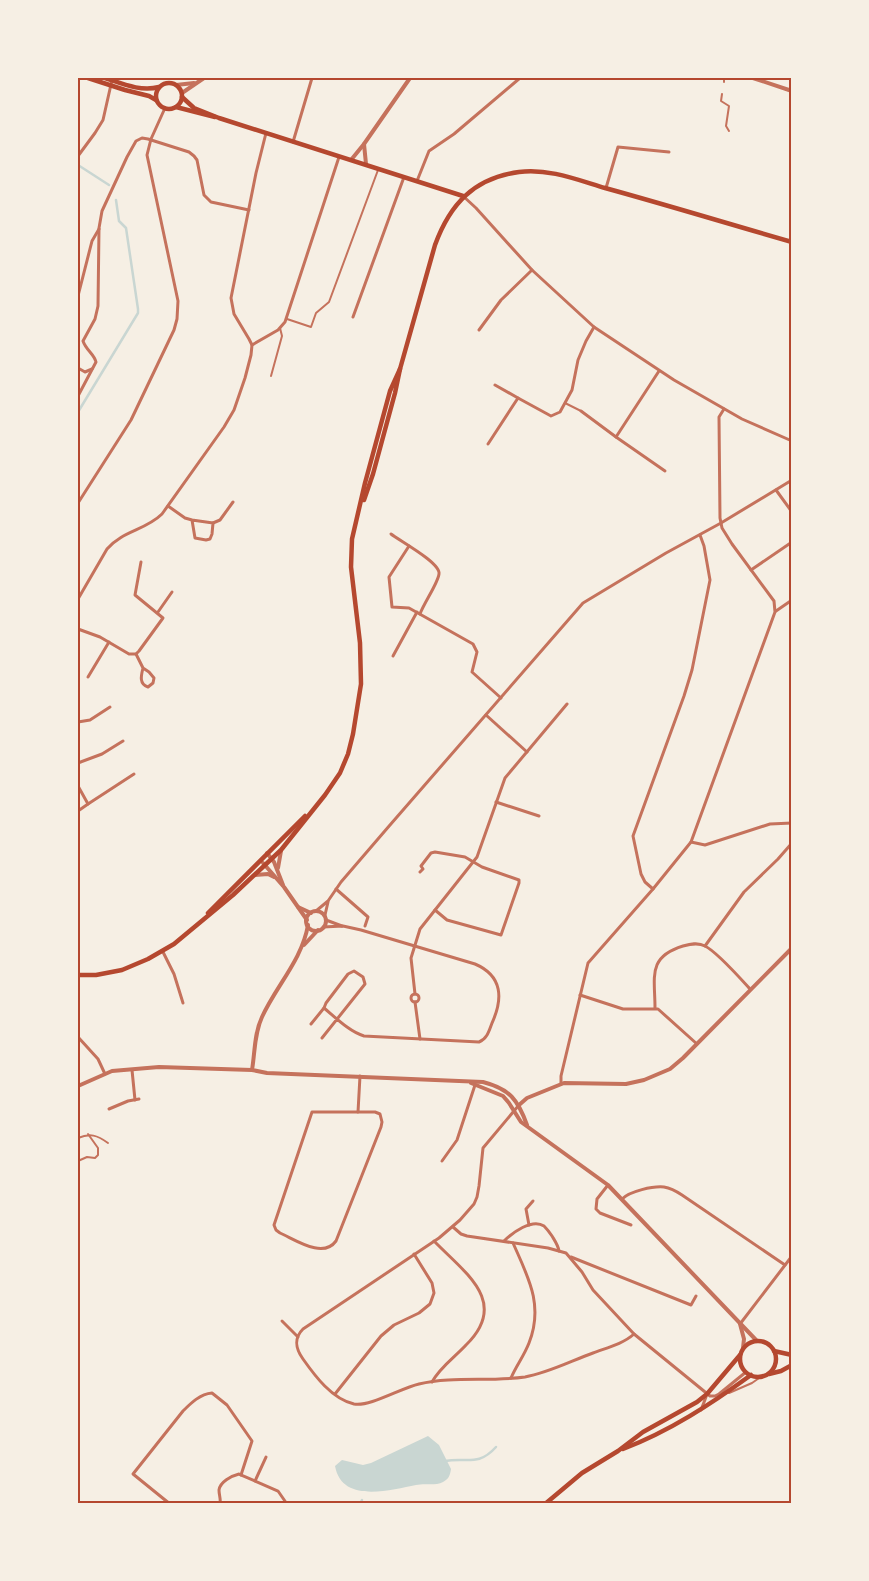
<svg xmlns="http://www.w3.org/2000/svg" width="869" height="1581" font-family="'Source Sans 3',sans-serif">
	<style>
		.water { fill: #c9d6d2 }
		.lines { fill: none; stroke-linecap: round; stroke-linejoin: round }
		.stream { stroke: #c9d6d2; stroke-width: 2.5 }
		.service { stroke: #c5725c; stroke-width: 2 }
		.minor { stroke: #c5725c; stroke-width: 3 }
		.tertiary { stroke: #c5725c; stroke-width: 4 }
		.secondary { stroke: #b5482f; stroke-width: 4.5 }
		.neatline { fill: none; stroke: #b5482f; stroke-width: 2 }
	</style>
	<rect width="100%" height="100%" fill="#f6efe4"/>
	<path class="water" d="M428,1436L439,1445L451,1469C450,1475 449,1479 443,1482C436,1486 424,1483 416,1485C390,1490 342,1504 335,1466L342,1460L363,1465L371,1463Z"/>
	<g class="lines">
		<g class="stream">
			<path d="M78,165L109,185"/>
			<path d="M78,412L138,313V309L126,228L119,221L116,200"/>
			<path d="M445,1461C467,1457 478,1467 496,1447"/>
			<path d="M360,1504L362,1500"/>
		</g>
		<g class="service">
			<path d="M724,82V78"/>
			<path d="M722,94L721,101L729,106L726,126L729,131"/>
			<path d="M287,319L311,327L316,313L329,302L378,170"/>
			<path d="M271,376L282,336L280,328"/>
			<path d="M565,403L581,411"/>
			<path d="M78,1138C90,1133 97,1135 108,1143"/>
			<path d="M78,1161L87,1157L95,1158L98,1155V1148L88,1134"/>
			<path d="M729,1393L752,1383L762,1376"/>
		</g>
		<g class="minor">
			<path d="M293,142L312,78"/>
			<path d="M78,156L95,133L103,120L112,80"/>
			<path d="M417,181L429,151L454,134L520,78"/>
			<path d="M606,188L618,147L669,152"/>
			<path d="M463,196L476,208L532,270L594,327L674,380L742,419L792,441"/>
			<path d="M78,296L92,241L99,229"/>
			<path d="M353,317L404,177"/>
			<path d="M479,330L501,300L532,270"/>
			<path d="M252,345L278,330L285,322L339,157"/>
			<path d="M78,368L85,372L92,369"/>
			<path d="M659,371L616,437L665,471"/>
			<path d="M495,385L518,398"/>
			<path d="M78,396L96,362C94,354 86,350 83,341L95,319L98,306L99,228L102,211L127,157L136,141L142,138L148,139L189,152L194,156L197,160L204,195L211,202L249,210"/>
			<path d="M581,411L616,437"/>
			<path d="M488,444L518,398L551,416L560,412L572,390L578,360L586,341L594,327"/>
			<path d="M776,490L792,512"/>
			<path d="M78,503L131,420L174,330L177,319L178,301L147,155L151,139L165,108"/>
			<path d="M168,506L185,518L192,520L195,538L206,540L210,539L212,534L213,523L192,520"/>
			<path d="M213,523L220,520L233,502"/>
			<path d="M391,534C400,541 441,563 439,574C438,583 424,603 420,614"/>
			<path d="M409,546L389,577L392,607L409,608L473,644L477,652L472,672L501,698"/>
			<path d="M751,570L792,542"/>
			<path d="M78,599L107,549C122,531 146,530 162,514L224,427L234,410L245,378L251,355L252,345L249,339L234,314L231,298L256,173L266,133"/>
			<path d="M776,611L792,600"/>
			<path d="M158,612L172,592"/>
			<path d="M78,629L100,637L129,654H136L139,651L163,618L135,595L141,562"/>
			<path d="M136,654L143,668L149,672L154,678L153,683L148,687C139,684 141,676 143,668"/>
			<path d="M393,656L417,612"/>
			<path d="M88,677L109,642"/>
			<path d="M486,715L527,752"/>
			<path d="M78,722L90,720L110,707"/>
			<path d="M78,763L102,754L123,741"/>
			<path d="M78,786L88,804L134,774"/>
			<path d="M496,802L539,816"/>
			<path d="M78,811L88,804"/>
			<path d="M691,842L705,845L770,824L792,823"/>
			<path d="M420,872L423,869L421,866L431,853L435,852L465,857L482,867L519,880V883L501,935L447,920L435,910"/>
			<path d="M336,889L368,917L365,926"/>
			<path d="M653,889L645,882L641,874L633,836L684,696L692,670L710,580L704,546L700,535"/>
			<path d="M316,911L328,901L341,882L390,825L583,603L666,553L721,523L792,480"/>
			<path d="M325,915L328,902"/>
			<path d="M326,920L342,926"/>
			<path d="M705,946L744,892L778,859L792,843"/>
			<path d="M163,952L174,974L183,1003"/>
			<path d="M415,994L411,958L420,929L477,857L505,778L567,704"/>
			<circle cx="415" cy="998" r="4"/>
			<path d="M580,995L623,1009H658L697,1044"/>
			<path d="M415,1002L420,1039"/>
			<path d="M655,1008C655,977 647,957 683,946C690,944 698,942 705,946C717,952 740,978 750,989"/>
			<path d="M311,1024L324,1008"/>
			<path d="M78,1037L98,1059L105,1074"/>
			<path d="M322,1038L365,984L363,977L354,971L348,974L326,1003L324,1008C336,1018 350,1032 364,1036L479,1042C487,1039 489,1031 492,1023C503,999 503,976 475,964L361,930L343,926L323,927"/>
			<path d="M132,1070L135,1100"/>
			<path d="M561,1084V1076L588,963L653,889L691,842L775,612L774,601L732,544L722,528L720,518L719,417L724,409"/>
			<path d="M519,1105L483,1148L479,1186L477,1197L474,1204L460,1220L439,1238L303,1329C293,1339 296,1349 303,1359C315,1376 332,1399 354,1404C370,1407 401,1388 419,1384C453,1376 490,1382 525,1377C548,1373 571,1361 593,1353C606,1348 623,1344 634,1334"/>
			<path d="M109,1109L128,1101L139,1099"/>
			<path d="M312,1112H375L380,1114L382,1122L381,1127L336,1241C323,1259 296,1240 280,1233L276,1230L274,1225Z"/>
			<path d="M358,1112L360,1076"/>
			<path d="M442,1161L457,1140L475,1085"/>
			<path d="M608,1185L597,1199L596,1209L600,1213L631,1225"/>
			<path d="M622,1199C630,1191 653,1186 664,1187C670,1188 676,1191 682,1195L785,1265"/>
			<path d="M529,1225L526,1209L533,1201"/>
			<path d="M453,1227L461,1234L467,1236L548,1248L566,1253L582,1272L593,1290L634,1334L710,1396H715L719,1394L746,1372"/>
			<path d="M504,1241C512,1233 532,1218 544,1226C547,1229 550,1233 552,1236C555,1241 558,1245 559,1251"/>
			<path d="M571,1257L691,1305L696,1296"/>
			<path d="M282,1321L298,1337"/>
			<path d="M740,1324L792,1256"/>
			<path d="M511,1378C516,1366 524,1356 529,1343C544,1305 528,1277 513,1243"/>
			<path d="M432,1382C440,1367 455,1357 466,1345C510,1302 465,1273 434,1241"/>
			<path d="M335,1394L381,1336L394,1325L419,1313L430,1304L434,1293L432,1283L414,1254"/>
			<path d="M701,1410L706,1397"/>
			<path d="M255,1481L266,1457"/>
			<path d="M170,1504L133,1474L183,1411C191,1403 200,1394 212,1393L227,1405L252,1441L241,1475"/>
			<path d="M220,1504C221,1499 219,1495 219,1490C220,1482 231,1476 239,1474L278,1491L287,1504"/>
		</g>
		<g class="tertiary">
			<path d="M753,78L792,91"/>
			<path d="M176,85L194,83"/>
			<path d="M182,93L204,78"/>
			<path d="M364,144L366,164"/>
			<path d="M351,160L364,144L410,78"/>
			<path d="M267,853L274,862L283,885"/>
			<path d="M263,863L284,887L307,920"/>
			<path d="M278,868L281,851"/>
			<path d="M255,875L268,874L274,877"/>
			<path d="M298,907L311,913"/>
			<circle cx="316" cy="921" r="10"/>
			<path d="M304,945L318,930"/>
			<path d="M252,1070C255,1053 254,1034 262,1017C276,986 302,960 308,925"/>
			<path d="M471,1083L503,1096L509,1103L521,1122L608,1185L757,1341"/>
			<path d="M78,1086L112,1071L159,1067L252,1070L267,1073L483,1082C510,1089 518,1100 527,1125"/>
			<path d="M519,1105L527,1098L564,1083L626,1084L644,1080L670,1069L683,1058L792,948"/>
			<path d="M740,1324L744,1339L743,1348"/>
		</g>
		<g class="secondary">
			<path d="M88,78L125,90L149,96L156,100"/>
			<path d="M105,78C123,84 141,92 159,87"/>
			<circle cx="169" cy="96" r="13"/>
			<path d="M182,97L194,108L219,118L463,196"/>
			<path d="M176,107L215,117"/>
			<path d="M364,500L373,474L395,393L400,369L435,245C450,204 474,178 519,172C548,168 578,180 605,188C667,205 729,224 792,242"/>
			<path d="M208,913L305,816"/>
			<path d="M78,975H96L122,970L148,959L174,944L233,895L281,850L325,795L340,773L348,754L353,734L361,684L360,643L351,567L352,539L365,483L390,391L400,369"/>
			<circle cx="758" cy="1359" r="18"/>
			<path d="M774,1351L792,1355"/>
			<path d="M769,1374L781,1371L792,1365"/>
			<path d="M623,1449C670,1431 711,1404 751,1375"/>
			<path d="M545,1504L582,1473L618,1451L643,1432L697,1402L707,1394L740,1355"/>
		</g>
	</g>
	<rect width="869" height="1581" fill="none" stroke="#f6efe4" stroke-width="158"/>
	<rect x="79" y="79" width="711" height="1423" class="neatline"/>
</svg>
